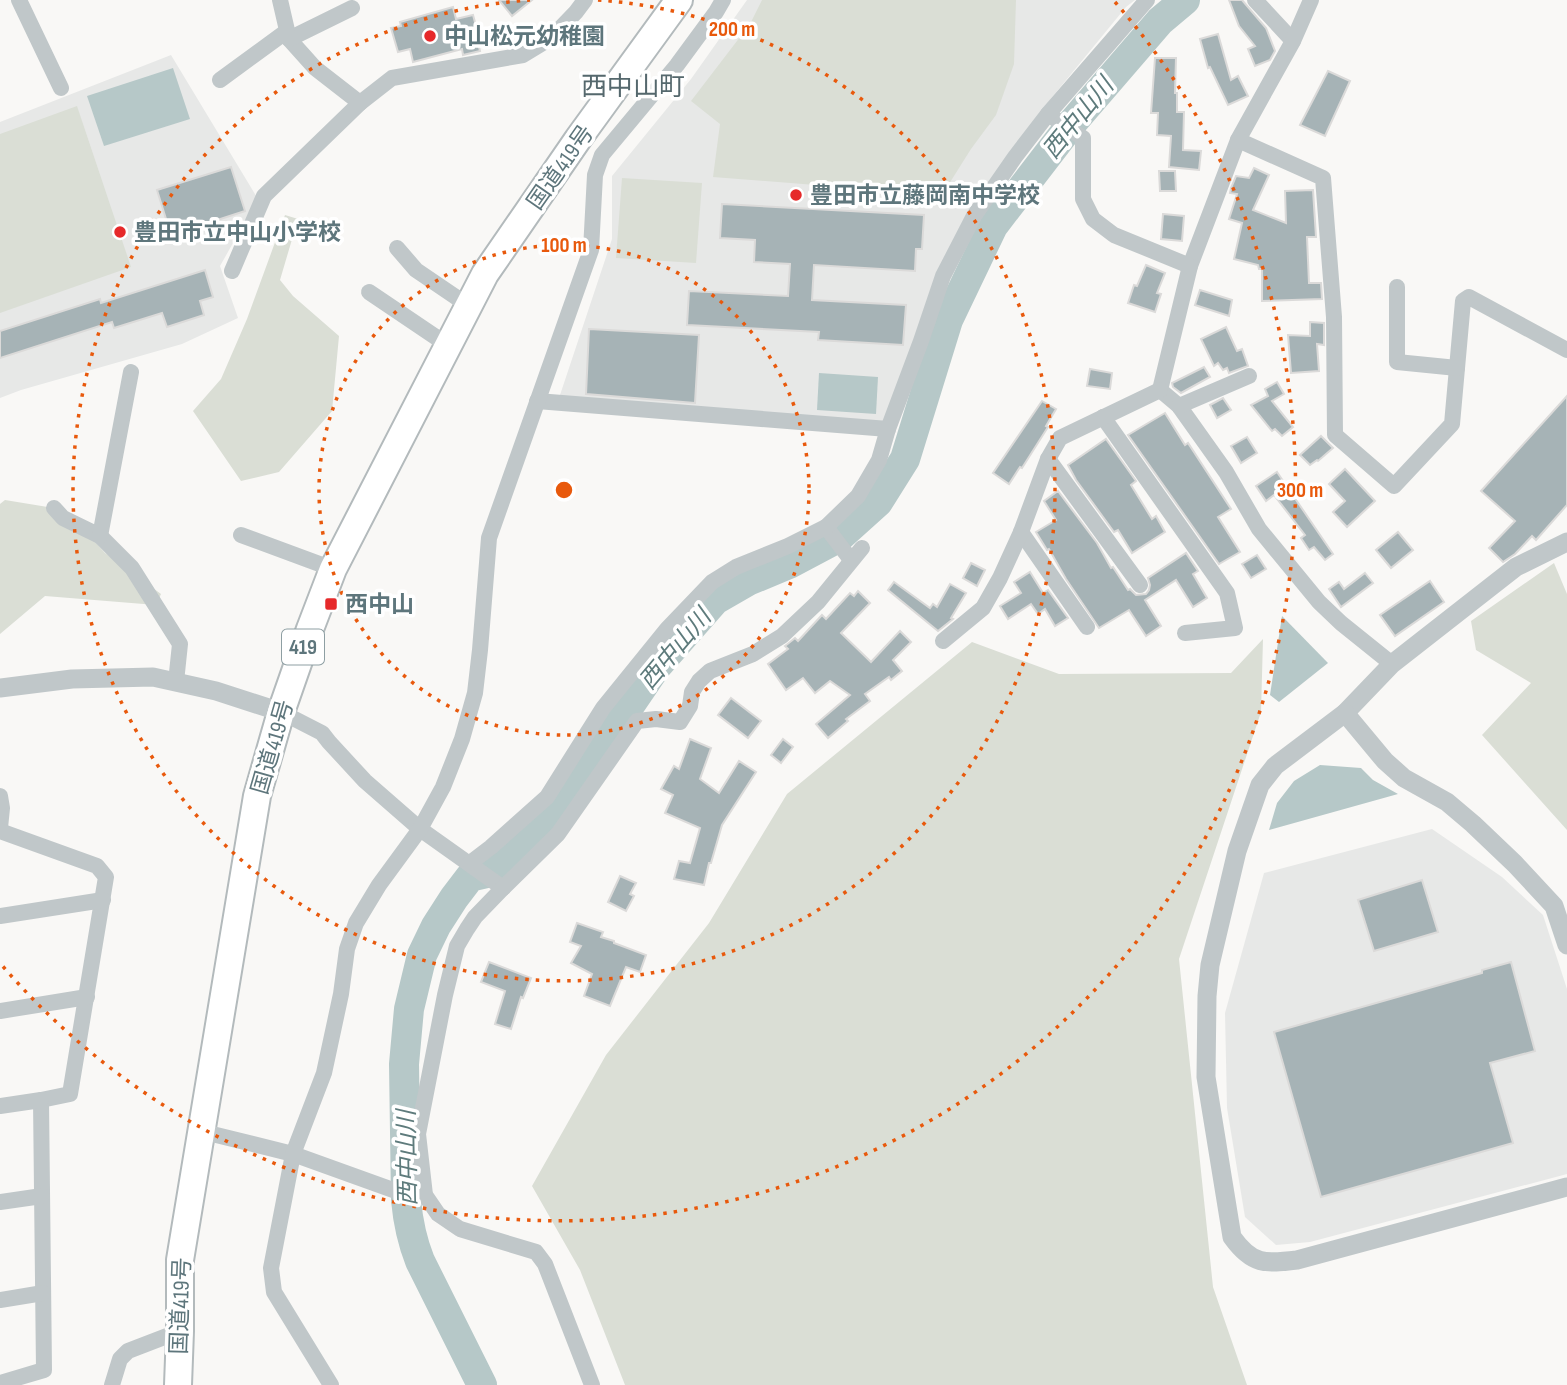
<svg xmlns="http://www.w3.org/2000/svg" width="1567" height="1385" font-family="'Sofia Sans Condensed','Noto Sans JP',sans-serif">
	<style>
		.built { fill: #e7e8e7 }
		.green { fill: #daded5 }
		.water { fill: #b6c8c8 }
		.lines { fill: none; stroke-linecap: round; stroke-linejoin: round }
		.river { stroke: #b6c8c8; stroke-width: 30 }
		.building { fill: #a6b3b6; stroke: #dbdad9; stroke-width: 2 }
		.trunk-casing { stroke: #b3babc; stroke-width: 30 }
		.minor { stroke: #c0c7c9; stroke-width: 16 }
		.tertiary { stroke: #c0c7c9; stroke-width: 19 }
		.trunk { stroke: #fff; stroke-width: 26 }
		.ring { fill: none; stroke: #e8590c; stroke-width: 3.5; stroke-dasharray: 3.5 7 }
		.poi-dot { fill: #e6292a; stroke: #fff; stroke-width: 2.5 }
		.labels { text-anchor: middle; stroke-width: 7; stroke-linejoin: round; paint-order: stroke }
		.shield { fill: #fff; stroke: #8e9fa3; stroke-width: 2 }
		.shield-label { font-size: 21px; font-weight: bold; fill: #5e767c }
		.poi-label { font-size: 23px; font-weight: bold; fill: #5e767c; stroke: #fff; text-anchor: start }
		.street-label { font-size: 23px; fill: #5e767c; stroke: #fff }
		.water-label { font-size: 24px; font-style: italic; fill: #5e7b7c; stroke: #fff }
		.quarter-label { font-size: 26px; fill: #55686d; stroke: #fff }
		.centre { fill: #e8590c; stroke: #fff; stroke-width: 3.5 }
		.ring-label { font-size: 21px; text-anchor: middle; font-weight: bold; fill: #e8590c; stroke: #fff; stroke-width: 7; stroke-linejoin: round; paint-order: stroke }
	</style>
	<rect width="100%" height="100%" fill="#f9f8f6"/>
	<g class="built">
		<path d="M747,0H1135L1126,7L1044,107L967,214L883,423L559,398L612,239V176L691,79Z"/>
		<path d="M171,55L258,199L220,266L238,318L182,344L21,390L0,398V122Z"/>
		<path d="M1432,829L1502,877L1543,915L1567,989V1174L1310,1242L1276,1245L1245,1217L1227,1108L1225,1013L1264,873Z"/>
	</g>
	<g class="green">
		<path d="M762,0H1016L1014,64L996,115L971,149L942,195L713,177L720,124L691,101L750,24Z"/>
		<path d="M77,106L131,267L0,313V134Z"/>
		<path d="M622,178L702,183L696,263L616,258Z"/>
		<path d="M285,215L298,219L280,280L293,296L339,336L332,411L279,472L241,481L193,411L221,379L247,319Z"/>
		<path d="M5,500L66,510L105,553L161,594L156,605L45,596L0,634V504Z"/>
		<path d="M1554,563L1567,594V830L1482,735L1531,683L1476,650L1471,621Z"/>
		<path d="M1263,639L1261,712L1179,959L1213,1287L1247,1385H625L580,1270L532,1186L606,1055L709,923L787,794L972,642L1059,674L1231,673Z"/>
	</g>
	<g class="water">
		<path d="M173,68L190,119L104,146L87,96Z"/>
		<path d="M819,373L878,377L876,414L817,410Z"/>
		<path d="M1282,616L1328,663L1279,702L1270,695Z"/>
		<path d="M1320,765L1361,768L1373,780L1398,794L1269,830L1277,803L1294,781Z"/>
	</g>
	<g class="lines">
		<path class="river" d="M482,1385L420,1261C412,1241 408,1222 406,1200L404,1064L409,1009L422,955L436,926L454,898L470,877L496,871L525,843L585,771L656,667L715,600L748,581L789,564L838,538L878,502L905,459L948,320L993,226L1073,122L1160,21L1185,0"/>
	</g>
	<g class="building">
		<path d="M499,0H532L512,16Z"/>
		<path d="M1229,0H1242L1266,28L1275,51L1270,60L1255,66L1248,49L1255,46L1239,26Z"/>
		<path d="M453,7L456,19L473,15L478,33L476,34L480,51L463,55L462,49L413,62L410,49L398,52L391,28L401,26L400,22Z"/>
		<path d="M1218,34L1231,80L1238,76L1248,96L1228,105L1210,67L1208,68L1200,39Z"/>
		<path d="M1155,58H1176L1175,93H1177V112H1184L1183,150L1201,151L1199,170L1169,167L1171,136L1157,135L1158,113H1151Z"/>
		<path d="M1328,71L1350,81L1325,136L1300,125Z"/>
		<path d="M231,167L245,211L171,235L157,190Z"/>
		<path d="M1254,168L1269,175L1253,210L1286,223L1285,191L1313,190L1316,237H1307L1309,283H1321L1322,299L1262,301V269H1259L1258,265L1234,259L1242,223L1229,219L1237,194L1230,193L1231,188L1236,176L1249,178Z"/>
		<path d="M1159,171H1175L1176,191H1160Z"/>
		<path d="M722,204L924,215L922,249H916L915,271L814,265L812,300L906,305L903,345L818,340L819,332L687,325L689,291L788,296L790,264L754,262L755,240L720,238Z"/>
		<path d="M1163,214L1184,216L1182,241L1161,239Z"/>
		<path d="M1146,265L1165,273L1157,293L1161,294L1155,312L1128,303L1134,285L1137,286Z"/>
		<path d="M205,270L213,297L200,301L204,315L167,327L162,313L114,328L112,322L0,358V331L100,299L101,303Z"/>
		<path d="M1200,290L1232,300L1229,316L1195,305Z"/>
		<path d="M1310,322L1324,323V345L1317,344L1319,371L1291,373L1288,335L1310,336Z"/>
		<path d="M1226,327L1237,351L1242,349L1248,366L1229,373L1227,368L1223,370L1218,363L1214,366L1201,339Z"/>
		<path d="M589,329L699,335L695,403L586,394Z"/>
		<path d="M1204,367L1210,377L1181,393L1173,387L1172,383Z"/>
		<path d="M1090,369L1112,373L1110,389L1087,386Z"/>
		<path d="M1277,382L1284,394L1272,401L1293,427L1282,436L1275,429L1272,431L1251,405L1268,396L1265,389Z"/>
		<path d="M1567,396V505L1536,540L1532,536L1515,554L1503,562L1489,548L1515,521L1481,491Z"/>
		<path d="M1223,398L1231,410L1217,418L1210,405Z"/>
		<path d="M1042,401L1056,409L1046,426L1048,427L1022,468L1020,467L1009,484L993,473Z"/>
		<path d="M1165,413L1185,445L1188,443L1231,509L1218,517L1240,552L1219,564L1128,435Z"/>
		<path d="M1321,436L1333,448L1318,461L1317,460L1310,465L1300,455Z"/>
		<path d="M1247,437L1257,453L1241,463L1231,446Z"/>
		<path d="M1106,439L1136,481L1131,485L1152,519L1156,516L1165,532L1132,553L1118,530L1114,532L1076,480L1068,465Z"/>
		<path d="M1345,469L1375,501L1347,527L1333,512L1345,501L1329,484Z"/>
		<path d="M1277,472L1333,554L1325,560L1314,547L1309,550L1301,538L1305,535L1274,495L1266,501L1256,486Z"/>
		<path d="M1058,491L1097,543L1111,568L1113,567L1128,590L1130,589L1136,595L1146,594L1149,590L1150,585L1148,578L1186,553L1198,571L1193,574L1207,598L1193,607L1176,580L1145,600L1161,626L1146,636L1129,610L1099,628L1066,579L1049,549L1047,550L1036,532L1056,520L1044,501Z"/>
		<path d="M1398,532L1413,550L1391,568L1376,550Z"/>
		<path d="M1257,555L1266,569L1251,578L1242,564Z"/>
		<path d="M971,563L985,570L977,586L963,578Z"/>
		<path d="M1030,572L1043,593L1048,590L1068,618L1055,626L1045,609L1038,614L1031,604L1008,619L1000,606L1021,593L1014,582Z"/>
		<path d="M1365,573L1373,583L1341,607L1329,589L1339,582L1344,589Z"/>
		<path d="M1430,581L1444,602L1395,636L1380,615Z"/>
		<path d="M894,582L930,608L933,604L937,607L950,584L966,593L951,618L953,619L938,631L888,590Z"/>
		<path d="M858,591L870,603L841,633L871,662L900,631L911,642L893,660L902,671L891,680L889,677L865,694L870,701L846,719L848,721L828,738L816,724L850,695L830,681L815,693L803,678L786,690L768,664L788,649L785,646L795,638L798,641L822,615L826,619L850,593L854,596Z"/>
		<path d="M731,698L761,721L748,738L718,715Z"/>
		<path d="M690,739L711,748L700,779L719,793L739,761L756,772L722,825L711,863H709L704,885L674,879L679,861L690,863L700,828L665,813L673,795L661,789L674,766L679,769Z"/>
		<path d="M783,739L793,747L781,763L771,755Z"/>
		<path d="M620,876L636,883L630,894L634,896L626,911L608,902Z"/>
		<path d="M1422,880L1438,932L1374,951L1358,900Z"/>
		<path d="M577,923L603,932L601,937L614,941V943L646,955L640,972L626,967L610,1006L584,996L592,974L571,963L581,946L570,942Z"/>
		<path d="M489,962L531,978L523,998L521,997L511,1029L495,1024L505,991L481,982Z"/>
		<path d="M1511,962L1535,1051L1490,1063L1513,1143L1321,1197L1274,1032L1482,973V970Z"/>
	</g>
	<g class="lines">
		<defs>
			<path id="trunk" d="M178,1385L180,1331V1260L257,796L281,712L310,629L333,569L485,274L578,139L679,0"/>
		</defs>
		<use href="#trunk" class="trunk-casing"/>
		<g class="minor">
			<path d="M19,0L61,88"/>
			<path d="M280,0L289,39L315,68L360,103"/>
			<path d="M1255,0L1293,41"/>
			<path d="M1311,0L1293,41L1238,140L1190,266L1160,390L1179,406L1226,472L1259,529L1319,602L1341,623L1392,664"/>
			<path d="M289,39L352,8"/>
			<path d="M220,80L287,31"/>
			<path d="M1048,114L1083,138V199L1093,219L1114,235L1190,266"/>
			<path d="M1238,140L1323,178L1334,317L1335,435L1394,486L1452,424L1463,301L1469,297L1567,350"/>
			<path d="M397,248L416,270L469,306"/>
			<path d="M232,271L264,196L360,103L392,78L523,55L551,38L576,12L585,0"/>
			<path d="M1397,287V362L1457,368"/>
			<path d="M369,292L449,346"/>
			<path d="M537,401L888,429"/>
			<path d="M1179,406L1249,376"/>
			<path d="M1103,417L1227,593L1235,628L1185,633"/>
			<path d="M1048,459L1140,585"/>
			<path d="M54,508L63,518L100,536L132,568L180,644L176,682"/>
			<path d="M826,527L851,560"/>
			<path d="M1021,532L1087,627"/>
			<path d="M241,535L333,569"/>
			<path d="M100,536L131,372"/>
			<path d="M943,641L983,608L1000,578L1021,532L1048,459L1060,438L1160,390"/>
			<path d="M281,712L322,733L329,742L365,781L420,829L503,888"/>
			<path d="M0,796L2,808L0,828"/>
			<path d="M0,831L97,866L106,877L70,1094L41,1100L44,1370L0,1383"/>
			<path d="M470,863L491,847L547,797L603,708L667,629L712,582L736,567L788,546L826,527L858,496L879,460L888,429L921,341L943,276L974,216L1015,157L1048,114L1147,0"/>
			<path d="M0,916L103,900"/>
			<path d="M0,1011L87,997"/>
			<path d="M0,1106L41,1100"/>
			<path d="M200,1131L293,1154L393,1190L425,1195"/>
			<path d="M0,1202L42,1196"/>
			<path d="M0,1300L43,1293"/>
			<path d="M112,1385L120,1359L128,1351L180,1331"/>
			<path d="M331,1385L274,1292L271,1268L293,1154L324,1073L341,994L347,949L356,923L379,885L420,829L443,787L462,739L475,693L480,650L489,538L591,250L595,175L602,155L677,65L716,12L723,0"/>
			<path d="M592,1385L545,1264L536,1252L460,1229L438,1214L425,1195L418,1134L445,995L457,946L467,929L475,917L503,888L558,834L637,721L656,719L680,722L690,706L692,692L699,681L710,671L753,654L782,636L818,602L862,548"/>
		</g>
		<g class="tertiary">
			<path d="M1567,542L1516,567L1392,664L1345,713L1275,766L1260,785L1237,851L1210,965L1207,996L1206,1077L1232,1237C1252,1265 1265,1264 1297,1260L1567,1187"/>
			<path d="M0,688L72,679L153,677L216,691L281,712"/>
			<path d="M1345,713L1385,761L1404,778L1447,802L1473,824L1515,864L1554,906L1567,945"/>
		</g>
		<use href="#trunk" class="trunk"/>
	</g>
	<g class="ring">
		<circle cx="564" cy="490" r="245"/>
		<path d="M598 0A491 491 0 1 1 530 0"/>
		<path d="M1115 2A736 736 0 1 1 0 963"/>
	</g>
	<g class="poi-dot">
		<circle cx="430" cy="36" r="7"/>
		<circle cx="796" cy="195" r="7"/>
		<circle cx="120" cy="232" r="7"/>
		<rect x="324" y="597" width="14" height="14" rx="3.5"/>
	</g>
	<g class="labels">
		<rect class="shield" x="282" y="629.5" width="42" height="35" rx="5"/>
		<g class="shield-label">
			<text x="303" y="654">419</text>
		</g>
		<g class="poi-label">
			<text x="444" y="44">中山松元幼稚園</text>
			<text x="810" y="203">豊田市立藤岡南中学校</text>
			<text x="134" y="240">豊田市立中山小学校</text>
			<text x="345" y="612">西中山</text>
		</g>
		<g class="street-label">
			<text transform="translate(560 167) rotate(-55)" y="8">国道419号</text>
			<text transform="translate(272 747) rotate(-74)" y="8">国道419号</text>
			<text transform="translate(180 1306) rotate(-88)" y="8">国道419号</text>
		</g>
		<g class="water-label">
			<text transform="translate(1078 118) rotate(-51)" y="8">西中山川</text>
			<text transform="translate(675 649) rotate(-50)" y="8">西中山川</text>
			<text transform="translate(407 1158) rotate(-91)" y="8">西中山川</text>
		</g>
		<g class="quarter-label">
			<text x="633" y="95">西中山町</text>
		</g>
	</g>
	<circle cx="564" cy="490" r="10" class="centre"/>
	<g class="ring-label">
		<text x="732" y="36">200 m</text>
		<text x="564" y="252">100 m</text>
		<text x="1300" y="497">300 m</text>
	</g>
</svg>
